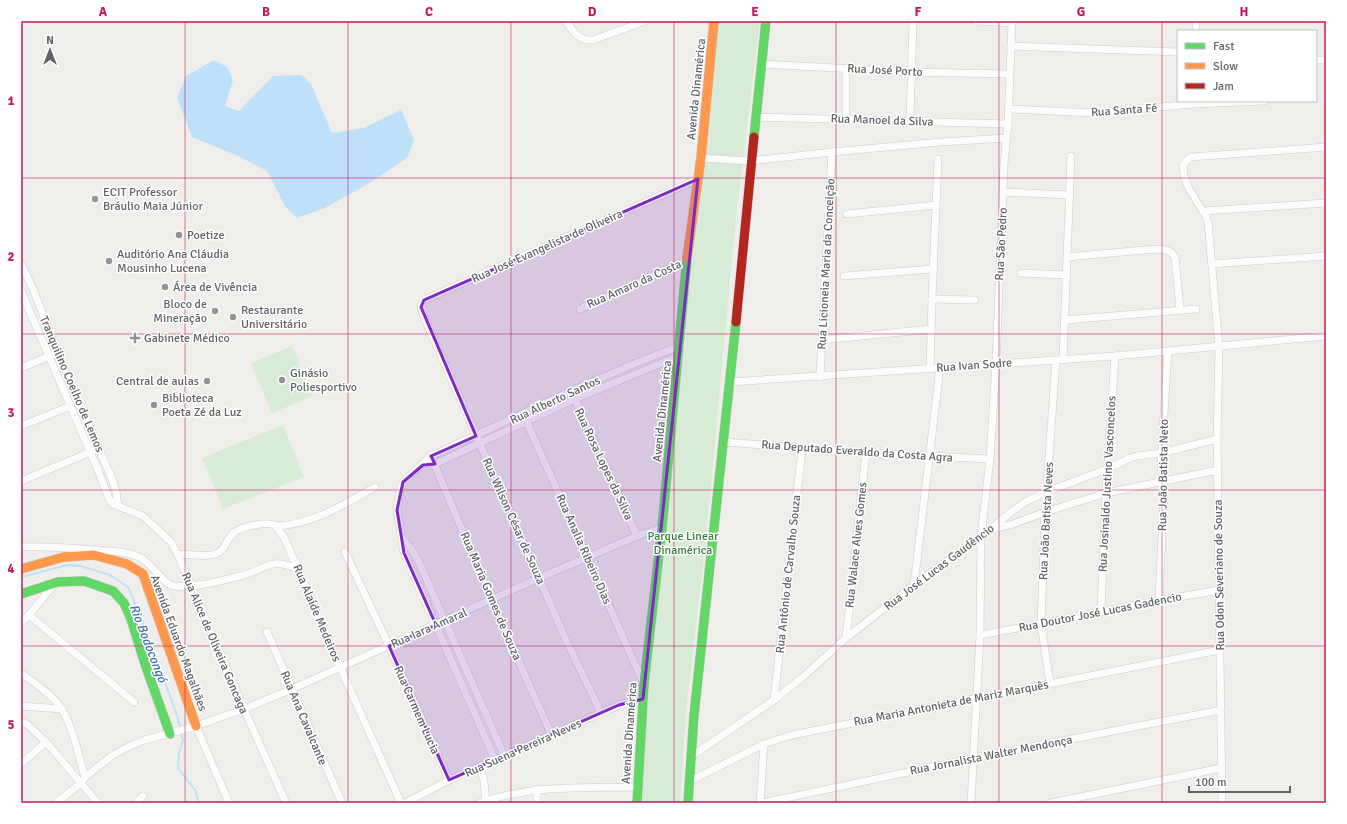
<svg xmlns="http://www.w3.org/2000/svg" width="1347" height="824" font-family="Signika,sans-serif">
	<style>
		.green { fill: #d8ebd6 }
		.water { fill: #bfe0f9 }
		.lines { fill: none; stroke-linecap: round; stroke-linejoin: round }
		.stream { stroke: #bfe0f9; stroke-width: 2 }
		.street-casing { stroke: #cbcccc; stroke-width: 8 }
		.fast-casing { stroke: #cacacb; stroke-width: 10 }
		.slow-casing { stroke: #cacacb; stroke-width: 10 }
		.jam-casing { stroke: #cacacb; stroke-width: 10 }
		.street { stroke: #fdfcfc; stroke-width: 7 }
		.fast { stroke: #63d668; stroke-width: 9 }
		.slow { stroke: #ff974d; stroke-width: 9 }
		.jam { stroke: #b3261e; stroke-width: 9 }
		.marked { fill: #7b2cbf; fill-opacity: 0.2; stroke: #7b2cbf; stroke-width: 3; stroke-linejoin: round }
		.grid { fill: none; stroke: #c2185b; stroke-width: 1; stroke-opacity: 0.55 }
		.poi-dot { fill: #919496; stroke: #fff; stroke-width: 1.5 }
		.labels { text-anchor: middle; stroke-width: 3; stroke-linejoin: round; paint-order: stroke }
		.street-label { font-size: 12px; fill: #5f6368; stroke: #fff }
		.poi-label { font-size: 12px; fill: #5f6368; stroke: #fff; text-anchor: start }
		.park-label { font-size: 12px; fill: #348238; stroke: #fff }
		.water-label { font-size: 13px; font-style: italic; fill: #4174aa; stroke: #fff }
		.neatline { fill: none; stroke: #c2185b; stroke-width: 1.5 }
		.grid-label { font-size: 13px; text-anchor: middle; font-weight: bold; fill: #c2185b }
	</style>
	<rect width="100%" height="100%" fill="#efeeea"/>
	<g class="green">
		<path d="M716,21H760L737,207L705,547L686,710L680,803H642L646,723L656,594Z"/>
		<path d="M292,346L313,396L272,413L251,363Z"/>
		<path d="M283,425L304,477L223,509L202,458Z"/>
	</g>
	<path class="water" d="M214,60L227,67L233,80L225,106L239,111L273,76L302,75L311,84L332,133L364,128L401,110L414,140L407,158L368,184L325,208L297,218L285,206L267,171L238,156L192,137L177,98L186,76Z"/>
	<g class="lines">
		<path class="stream" d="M21,577L67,565L81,566L110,575L128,587L142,620L177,715L183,740L179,753L178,768L196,791L198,803"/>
		<defs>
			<g id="street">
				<path d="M566,21C573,32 579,41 593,40L645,21"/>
				<path d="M976,21L1012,23"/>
				<path d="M1196,31V21"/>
				<path d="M1011,46L1178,52"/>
				<path d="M1316,60H1326"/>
				<path d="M761,64L911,72L1009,74"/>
				<path d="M1009,109L1094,113L1193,104L1264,101"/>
				<path d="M756,117L1008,124"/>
				<path d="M846,119V68"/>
				<path d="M910,121L913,21"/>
				<path d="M701,158L751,161L832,152L941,142L1007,138"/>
				<path d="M1003,192L1070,195"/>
				<path d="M1203,211L1326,203"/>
				<path d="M847,214L936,205"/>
				<path d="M1067,257L1155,249C1163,249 1170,249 1175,257L1180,310"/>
				<path d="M21,264L33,289L57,351L112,479L116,491L118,506"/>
				<path d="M1212,264L1326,256"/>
				<path d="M1021,273L1067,275"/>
				<path d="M844,276L933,269"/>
				<path d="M21,291L98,470L109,499L113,504L143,516L171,542L178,555L244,709L286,803"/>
				<path d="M932,299L975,300"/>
				<path d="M580,309L687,260"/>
				<path d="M1065,320L1196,309"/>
				<path d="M822,340L931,329"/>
				<path d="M1063,359L1071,156"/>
				<path d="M21,368L52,355"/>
				<path d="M930,369L932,299L938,159"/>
				<path d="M820,377L832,152"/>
				<path d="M730,382L1115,356L1326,336"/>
				<path d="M573,395L637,536"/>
				<path d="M523,414L643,682"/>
				<path d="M21,426L70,406"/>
				<path d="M724,442L866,453L990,459"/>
				<path d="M431,456L491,599L552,736"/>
				<path d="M431,464H435L575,399L679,356"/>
				<path d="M21,481L93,451"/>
				<path d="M275,526C312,525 343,505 375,487"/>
				<path d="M992,529L1013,524L1045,512L1106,493L1218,470"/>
				<path d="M403,539L412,550L418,560L504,755"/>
				<path d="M21,547C46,546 70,548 94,550C109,551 125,551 139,557C152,562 163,585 174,586C196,588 219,581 240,576C266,570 269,556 298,569"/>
				<path d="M345,552L389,646L449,780"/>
				<path d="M178,555C190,553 203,558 215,554C226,551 226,538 235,532C242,527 266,521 274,525C278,528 281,533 284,537L340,667L401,803"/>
				<path d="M914,585L940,368"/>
				<path d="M1159,599L1164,494L1161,462L1168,351"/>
				<path d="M1101,611L1106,493L1115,356"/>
				<path d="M29,615L55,583"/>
				<path d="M21,623L29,615L134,702"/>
				<path d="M267,632L342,803"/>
				<path d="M980,635C1060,621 1139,603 1220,590"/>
				<path d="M846,638L866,453"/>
				<path d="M21,673C35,684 52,694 61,708C72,724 79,757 85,777"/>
				<path d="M1050,683L1041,624L1045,512L1056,360"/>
				<path d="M774,700L802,449"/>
				<path d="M21,706L62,709"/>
				<path d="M601,713L567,642L429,328C426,320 417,307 424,300L698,179"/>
				<path d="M21,721L28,725L46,742L98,803"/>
				<path d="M196,726L229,803"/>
				<path d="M692,756L774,700L804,676L846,638L914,585L981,537L1011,512L1025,502L1046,492L1107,469L1130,458L1137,456L1162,453L1217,439"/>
				<path d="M495,760L404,553L397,510L400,490L403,482L408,477L431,456L571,391L636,363L680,346"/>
				<path d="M21,764L46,742"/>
				<path d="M480,767L484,781L486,803"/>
				<path d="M690,781L764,744L792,735L1220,650"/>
				<path d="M56,803L81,783L85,777L113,755L132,745L145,740L196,726L244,709L292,689L539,578L637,536L662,528"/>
				<path d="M136,803L143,796"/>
				<path d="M405,803L449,780L601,713L619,705L643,699"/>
				<path d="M479,803C529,785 585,788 638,787"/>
				<path d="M537,803V789"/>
				<path d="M760,803L764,744"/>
				<path d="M762,803L974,758L1221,710"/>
				<path d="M971,803L980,635L981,537L990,459L996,364L1004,164L1008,124L1012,21"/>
				<path d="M1051,803L1221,768"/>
				<path d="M1222,803L1217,439L1219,347L1208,222L1206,216L1189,189L1184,176L1183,165L1188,159L1191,157L1326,147"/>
			</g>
			<g id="fast">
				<path d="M754,137L766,21"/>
				<path d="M21,594L58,582L84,581L113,591L124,603L131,619L146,667L170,734"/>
				<path d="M637,803L644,684L662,528L687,258"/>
				<path d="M688,803L694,715L736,322"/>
			</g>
			<g id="slow">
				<path d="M687,258L701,158L714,21"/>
				<path d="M21,569L64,557L94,555L127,564L143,574L196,726"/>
			</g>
			<path id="jam" d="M736,322L754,137"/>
		</defs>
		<use href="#street" class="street-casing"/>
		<use href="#fast" class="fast-casing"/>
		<use href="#slow" class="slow-casing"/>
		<use href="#jam" class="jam-casing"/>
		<use href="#street" class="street"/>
		<use href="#fast" class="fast"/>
		<use href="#slow" class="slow"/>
		<use href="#jam" class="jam"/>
	</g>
	<path class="marked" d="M698,179L643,699L619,705L449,780L389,646L436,625L404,553L397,510L403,482L423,465L435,464L431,456L476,436L421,307L424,300Z"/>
	<path class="grid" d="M185,21V803M348,21V803M511,21V803M674,21V803M836,21V803M999,21V803M1162,21V803M21,178H1326M21,334H1326M21,490H1326M21,646H1326"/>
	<g class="poi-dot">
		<circle cx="95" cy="199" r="4"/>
		<circle cx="179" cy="235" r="4"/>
		<circle cx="109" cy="261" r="4"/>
		<circle cx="165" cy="287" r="4"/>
		<circle cx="215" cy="311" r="4"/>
		<circle cx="233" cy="317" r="4"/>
		<path d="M133 332h4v4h4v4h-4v4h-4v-4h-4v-4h4z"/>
		<circle cx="282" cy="380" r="4"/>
		<circle cx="207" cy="381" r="4"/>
		<circle cx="154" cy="405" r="4"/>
	</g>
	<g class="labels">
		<g class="street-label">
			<text transform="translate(885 70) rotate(3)" y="4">Rua José Porto</text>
			<text transform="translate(696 89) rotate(-84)" y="4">Avenida Dinamérica</text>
			<text transform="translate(1124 110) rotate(-4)" y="4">Rua Santa Fé</text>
			<text transform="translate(882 120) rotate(2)" y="4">Rua Manoel da Silva</text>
			<text transform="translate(1001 244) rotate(-87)" y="4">Rua São Pedro</text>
			<text transform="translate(547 246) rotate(-24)" y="4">Rua José Evangelista de Oliveira</text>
			<text transform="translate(826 264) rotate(-87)" y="4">Rua Licioneia Maria da Conceição</text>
			<text transform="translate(634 284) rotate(-24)" y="4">Rua Amaro da Costa</text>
			<text transform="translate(974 365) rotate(-4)" y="4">Rua Ivan Sodre</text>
			<text transform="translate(72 384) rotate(67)" y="4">Tranquilino Coelho de Lemos</text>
			<text transform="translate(555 400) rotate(-25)" y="4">Rua Alberto Santos</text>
			<text transform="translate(662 411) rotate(-84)" y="4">Avenida Dinamérica</text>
			<text transform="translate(857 451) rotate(4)" y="4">Rua Deputado Everaldo da Costa Agra</text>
			<text transform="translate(604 464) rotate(65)" y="4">Rua Rosa Lopes da Silva</text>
			<text transform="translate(1163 475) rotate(-89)" y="4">Rua João Batista Neto</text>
			<text transform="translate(1107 484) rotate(-87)" y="4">Rua Josinaldo Justino Vasconcelos</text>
			<text transform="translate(514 521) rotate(66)" y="4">Rua Wilson César de Souza</text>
			<text transform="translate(1046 521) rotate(-87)" y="4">Rua João Batista Neves</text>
			<text transform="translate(856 545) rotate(-84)" y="4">Rua Walace Alves Gomes</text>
			<text transform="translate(584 549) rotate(66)" y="4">Rua Analia Ribeiro Dias</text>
			<text transform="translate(939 567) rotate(-37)" y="4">Rua José Lucas Gaudêncio</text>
			<text transform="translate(788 574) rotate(-84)" y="4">Rua Antônio de Carvalho Souza</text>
			<text transform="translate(1219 575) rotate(-91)" y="4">Rua Odon Severiano de Souza</text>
			<text transform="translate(491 596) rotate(67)" y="4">Rua Maria Gomes de Souza</text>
			<text transform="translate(1100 612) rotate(-11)" y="4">Rua Doutor José Lucas Gadencio</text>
			<text transform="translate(317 613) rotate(67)" y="4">Rua Alaíde Medeiros</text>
			<text transform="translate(429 628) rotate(-24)" y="4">Rua Iara Amaral</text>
			<text transform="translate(179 643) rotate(70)" y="4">Avenida Eduardo Magalhães</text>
			<text transform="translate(215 643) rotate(67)" y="4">Rua Alice de Oliveira Goncaga</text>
			<text transform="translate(951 703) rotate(-11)" y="4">Rua Maria Antonieta de Mariz Marquês</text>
			<text transform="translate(417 710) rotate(66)" y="4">Rua Carmem Lucia</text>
			<text transform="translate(304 718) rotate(67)" y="4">Rua Ana Cavalcante</text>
			<text transform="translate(629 733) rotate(-86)" y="4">Avenida Dinamérica</text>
			<text transform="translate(523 748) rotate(-24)" y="4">Rua Suena Pereira Neves</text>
			<text transform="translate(991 755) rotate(-11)" y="4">Rua Jornalista Walter Mendonça</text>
		</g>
		<g class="poi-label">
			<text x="103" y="196">ECIT Professor<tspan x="103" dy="14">Bráulio Maia Júnior</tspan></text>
			<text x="187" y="239">Poetize</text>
			<text x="117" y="258">Auditório Ana Cláudia<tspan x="117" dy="14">Mousinho Lucena</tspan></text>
			<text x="173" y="291">Área de Vivência</text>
			<text x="207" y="308" text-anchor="end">Bloco de<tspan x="207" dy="14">Mineração</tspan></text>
			<text x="241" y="314">Restaurante<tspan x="241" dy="14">Universitário</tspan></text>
			<text x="144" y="342">Gabinete Médico</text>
			<text x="290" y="377">Ginásio<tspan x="290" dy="14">Poliesportivo</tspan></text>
			<text x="199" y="385" text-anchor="end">Central de aulas</text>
			<text x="162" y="402">Biblioteca<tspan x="162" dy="14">Poeta Zé da Luz</tspan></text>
		</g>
		<g class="park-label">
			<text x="683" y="540">Parque Linear<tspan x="683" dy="14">Dinamérica</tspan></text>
		</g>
		<g class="water-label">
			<text transform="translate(149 643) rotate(69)" y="5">Rio Bodocongó</text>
		</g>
	</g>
	<rect width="1347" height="824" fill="none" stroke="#ffffff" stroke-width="44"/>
	<rect x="1177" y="30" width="140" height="72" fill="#ffffff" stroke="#bfc1c3"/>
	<rect x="1185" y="43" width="20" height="6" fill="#63d668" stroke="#bfc1c3"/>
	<text x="1213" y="50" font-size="12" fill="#5f6368">Fast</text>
	<rect x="1185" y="63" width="20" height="6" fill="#ff974d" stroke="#bfc1c3"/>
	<text x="1213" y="70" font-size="12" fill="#5f6368">Slow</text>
	<rect x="1185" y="83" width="20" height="6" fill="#b3261e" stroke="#bfc1c3"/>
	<text x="1213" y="90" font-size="12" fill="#5f6368">Jam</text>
	<g transform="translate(50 50)" stroke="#ffffff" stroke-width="3" paint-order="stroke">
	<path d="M0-3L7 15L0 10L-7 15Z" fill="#5f6368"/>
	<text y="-6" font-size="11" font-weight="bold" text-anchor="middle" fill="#5f6368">N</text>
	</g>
	<path d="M1189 786v6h101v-6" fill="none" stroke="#5f6368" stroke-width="2"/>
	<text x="1195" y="786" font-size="12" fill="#5f6368" stroke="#ffffff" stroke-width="3" paint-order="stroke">100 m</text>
	<rect x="22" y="22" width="1303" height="780" class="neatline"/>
	<g class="grid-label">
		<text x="103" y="16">A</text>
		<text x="266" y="16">B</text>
		<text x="429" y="16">C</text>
		<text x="592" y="16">D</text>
		<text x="755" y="16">E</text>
		<text x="918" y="16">F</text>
		<text x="1081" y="16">G</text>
		<text x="1244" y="16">H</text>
		<text x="11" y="105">1</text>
		<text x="11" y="261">2</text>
		<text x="11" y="417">3</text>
		<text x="11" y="573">4</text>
		<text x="11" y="729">5</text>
	</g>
</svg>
